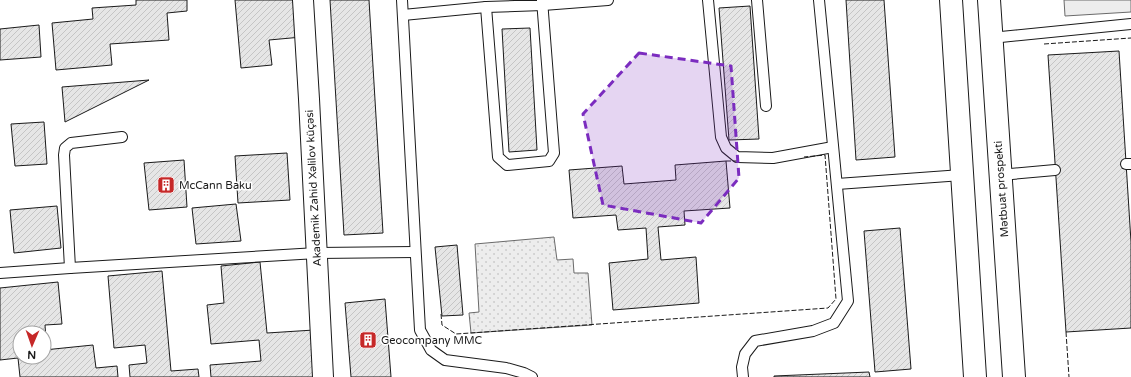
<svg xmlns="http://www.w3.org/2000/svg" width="1131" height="377" font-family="'Varela Round',sans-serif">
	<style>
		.built { fill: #ededed; stroke: #6a6a6a }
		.park { fill: url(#park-dots); stroke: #6a6a6a }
		.building { fill: url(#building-hatch); stroke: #1a1a1a }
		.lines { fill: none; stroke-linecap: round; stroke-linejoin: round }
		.service-casing { stroke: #1a1a1a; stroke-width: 12 }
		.minor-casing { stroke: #1a1a1a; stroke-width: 22 }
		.primary-casing { stroke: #1a1a1a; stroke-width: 24 }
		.service { stroke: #fff; stroke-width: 10 }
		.minor { stroke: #fff; stroke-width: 20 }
		.primary { stroke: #fff; stroke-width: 22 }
		.fence { stroke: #1a1a1a; stroke-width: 1; stroke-dasharray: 5 2; stroke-linecap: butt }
		.marked { fill: #7b2cbf; fill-opacity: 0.2; stroke: #7b2cbf; stroke-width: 3; stroke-dasharray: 8 5; stroke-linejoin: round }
		.labels { text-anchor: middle; stroke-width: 3; stroke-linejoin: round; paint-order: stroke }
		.poi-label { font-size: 11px; fill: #1a1a1a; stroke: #fff; text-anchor: start }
		.street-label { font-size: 11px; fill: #1a1a1a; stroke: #fff }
	</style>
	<defs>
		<pattern id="park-dots" width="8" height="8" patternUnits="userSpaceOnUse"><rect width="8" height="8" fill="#ededed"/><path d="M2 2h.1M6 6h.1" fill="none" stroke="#cbcbcb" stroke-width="1.8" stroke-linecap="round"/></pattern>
		<pattern id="building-hatch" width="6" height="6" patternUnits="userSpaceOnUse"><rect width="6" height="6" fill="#e6e6e6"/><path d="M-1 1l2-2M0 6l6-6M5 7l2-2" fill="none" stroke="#c5c5c5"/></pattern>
	</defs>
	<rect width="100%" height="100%" fill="#fff"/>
	<path class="built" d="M1064,0H1131V12L1065,16Z"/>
	<path class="park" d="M554,237L557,260L573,259L574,273H588L592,325L471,333L469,313L479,312L475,244Z"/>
	<g class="building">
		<path d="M136,0H187V11L167,13L169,40L110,44L112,65L56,70L52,23L93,19L92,8L136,5Z"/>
		<path d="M235,0H298L302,37L269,40L272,65L241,68Z"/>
		<path d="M330,0H369L383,233L344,235Z"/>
		<path d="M846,0H884L895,157L856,160Z"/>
		<path d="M750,6L759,139L729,140L719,8Z"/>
		<path d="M39,25L41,57L0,60V29Z"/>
		<path d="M530,28L537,150L509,152L502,29Z"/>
		<path d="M1119,51L1131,242V328L1066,332L1048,55Z"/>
		<path d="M149,80L65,122L62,87Z"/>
		<path d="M44,122L47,164L15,166L11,124Z"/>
		<path d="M287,153L290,200L238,203L235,156Z"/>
		<path d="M184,160L187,207L149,210L144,163Z"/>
		<path d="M726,161L730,208L684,211L685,225L658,227L661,260L696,257L699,303L613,310L609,263L648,259L646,228L618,230L616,215L573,218L569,170L622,166L624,184L676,180L675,165Z"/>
		<path d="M236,204L241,241L196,244L192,208Z"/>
		<path d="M57,206L61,248L14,253L10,210Z"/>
		<path d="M900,228L911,369L875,372L864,231Z"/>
		<path d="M457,245L463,315L442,316L435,247Z"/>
		<path d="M260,262L267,333L314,330L316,377H211L210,365L261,361L259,340L211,344L207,305L224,303L221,266Z"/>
		<path d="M162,271L171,371L198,369L199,377H130L129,365L147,363L145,345L114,348L108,276Z"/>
		<path d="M58,282L62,324L45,325L46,339H44V333H20V357H44V350L93,345L96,368L117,366L118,377H20L18,358L0,360V288Z"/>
		<path d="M385,299L391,377H351L345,303Z"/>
		<path d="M869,372L870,377H774V376Z"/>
	</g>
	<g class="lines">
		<defs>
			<g id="service">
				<path d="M402,0L420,330L431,350L445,360L506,368L524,373L532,377"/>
				<path d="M708,0L721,137L726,148L737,157L773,158L833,147"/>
				<path d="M757,0L766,106"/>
				<path d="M486,7L498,157L507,165L549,161L554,153L542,0"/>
				<path d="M403,15L486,7L543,5L608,0"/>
				<path d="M991,38L1131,24"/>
				<path d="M1126,164H1131"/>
				<path d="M1000,175L1055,170"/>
				<path d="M837,184L962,175"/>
				<path d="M70,268L64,155L65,148L71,143L122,137"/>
				<path d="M0,273L70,268L317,253L415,252"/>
				<path d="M743,377L742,367L745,354L755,341L813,331L834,323L848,301L819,0"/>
			</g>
			<path id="minor" d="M303,0L309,99L323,377"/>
			<g id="primary">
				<path d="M951,0L975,377"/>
				<path d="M989,0L1014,377"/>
			</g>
		</defs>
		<use href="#service" class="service-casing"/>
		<use href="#minor" class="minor-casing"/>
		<use href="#primary" class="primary-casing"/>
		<use href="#service" class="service"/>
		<use href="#minor" class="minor"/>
		<use href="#primary" class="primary"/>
		<g class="fence">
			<path d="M1044,44L1131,38"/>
			<path d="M726,161H738"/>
			<path d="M441,314L442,325L456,334L828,308L836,299L825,155L804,157"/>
			<path d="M1066,332L1069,377"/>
		</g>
	</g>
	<path class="marked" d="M639,53L731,66L739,178L701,223L603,205L583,114Z"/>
	<defs>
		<symbol id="building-square" viewBox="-11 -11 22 22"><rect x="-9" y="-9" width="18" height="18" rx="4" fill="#c62828" stroke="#fff"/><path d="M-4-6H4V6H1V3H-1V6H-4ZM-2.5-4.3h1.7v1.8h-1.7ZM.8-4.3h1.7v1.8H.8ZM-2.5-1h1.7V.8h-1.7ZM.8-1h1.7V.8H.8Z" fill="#fff"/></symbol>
	</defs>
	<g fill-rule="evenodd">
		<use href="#building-square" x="156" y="175" width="20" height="20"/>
		<use href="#building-square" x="358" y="330" width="20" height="20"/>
	</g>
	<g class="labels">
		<g class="poi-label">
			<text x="179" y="189">McCann Baku</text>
			<text x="381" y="344">Geocompany MMC</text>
		</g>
		<g class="street-label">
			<text transform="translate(313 188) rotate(-93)" y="4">Akademik Zahid Xəlilov küçəsi</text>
			<text transform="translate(1001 189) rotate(-94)" y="4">Mətbuat prospekti</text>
		</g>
	</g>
	<g transform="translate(32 345) rotate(182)"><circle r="19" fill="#ffffff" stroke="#a3a3a3"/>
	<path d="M0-3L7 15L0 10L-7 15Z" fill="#c62828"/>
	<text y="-6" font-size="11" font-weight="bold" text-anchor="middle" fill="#1a1a1a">N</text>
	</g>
</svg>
